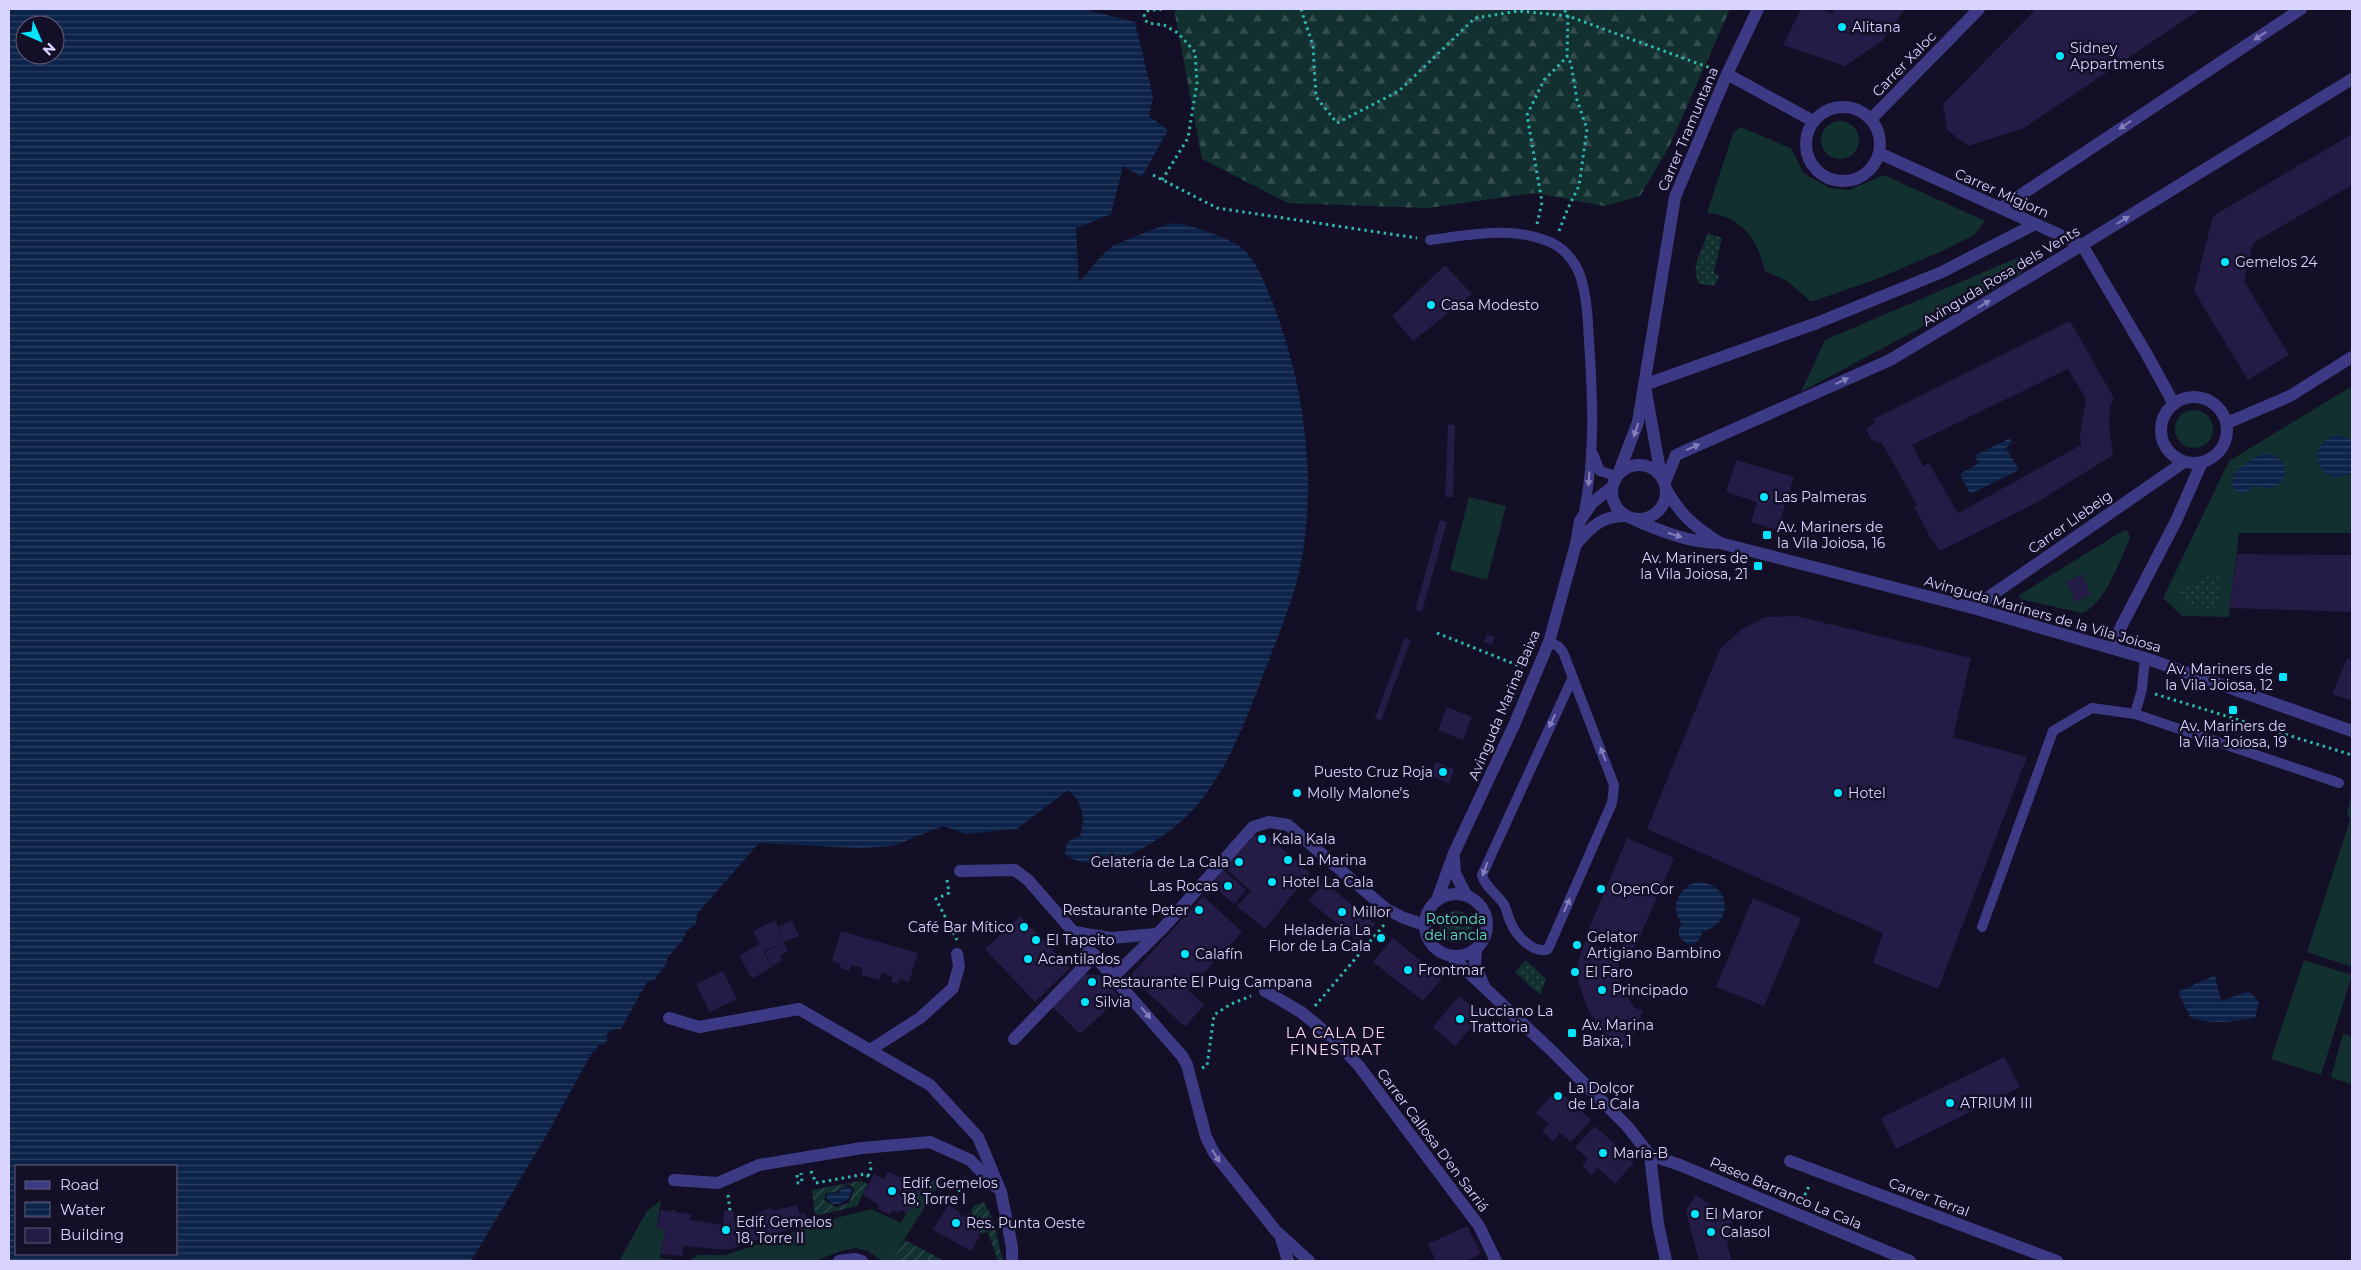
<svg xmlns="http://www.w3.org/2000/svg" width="2361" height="1270" font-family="Montserrat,sans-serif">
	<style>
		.grass { fill: #12302f }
		.forest { fill: url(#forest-firs) }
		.park { fill: url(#park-dots) }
		.garden { fill: url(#garden-furrows); fill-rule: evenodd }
		.water { fill: url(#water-rules); fill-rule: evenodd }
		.building { fill: #241b47; fill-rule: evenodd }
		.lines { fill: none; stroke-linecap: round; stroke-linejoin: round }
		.path { stroke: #2fb8b0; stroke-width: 3; stroke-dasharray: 2.5 4; stroke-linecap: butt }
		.lane { stroke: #3d3a85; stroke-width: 10 }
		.street { stroke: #3d3a85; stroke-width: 12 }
		.oneway { fill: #837fbc }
		.poi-dot { fill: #00e5ff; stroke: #130f26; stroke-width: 2 }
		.labels { text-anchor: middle; stroke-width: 5; stroke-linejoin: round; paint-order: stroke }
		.poi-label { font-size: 14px; fill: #d9d4ff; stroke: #130f26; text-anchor: start }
		.street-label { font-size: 14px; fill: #d9d4ff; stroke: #130f26 }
		.park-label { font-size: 14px; fill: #5fe0c0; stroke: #130f26 }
		.neighbourhood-label { font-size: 15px; letter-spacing: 1px; fill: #ffd6f0; stroke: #130f26 }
	</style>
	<defs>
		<pattern id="forest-firs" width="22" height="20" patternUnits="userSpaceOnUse" patternTransform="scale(1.25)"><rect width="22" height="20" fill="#12302f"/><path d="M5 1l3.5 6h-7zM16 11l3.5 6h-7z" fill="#344d4e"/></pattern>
		<pattern id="park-dots" width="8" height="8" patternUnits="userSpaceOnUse" patternTransform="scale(1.25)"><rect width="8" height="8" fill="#12302f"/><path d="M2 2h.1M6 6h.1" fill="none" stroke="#344d4e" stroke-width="1.8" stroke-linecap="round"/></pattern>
		<pattern id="garden-furrows" width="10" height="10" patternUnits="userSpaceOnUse" patternTransform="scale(1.25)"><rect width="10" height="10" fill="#12302f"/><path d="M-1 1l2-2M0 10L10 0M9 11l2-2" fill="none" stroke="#344d4e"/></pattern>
		<pattern id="water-rules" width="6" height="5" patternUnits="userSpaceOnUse" patternTransform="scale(1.25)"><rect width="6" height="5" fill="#0c2248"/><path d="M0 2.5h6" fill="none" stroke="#2f4163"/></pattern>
	</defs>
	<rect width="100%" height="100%" fill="#130f26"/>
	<g class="grass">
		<circle cx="1840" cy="140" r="19"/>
		<path d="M1741,127L1792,149L1803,173L1830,188L1849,190L1884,175L1985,221L1974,235L1940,252L1874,280L1814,301H1810L1787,281L1765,271C1757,239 1742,216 1707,213L1733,133Z"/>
		<path d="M2019,257L2023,261L2021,274L1801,392L1825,340Z"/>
		<path d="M2352,386V533H2239L2229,617L2182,616L2163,598L2229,461Z"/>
		<circle cx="2194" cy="429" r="19"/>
		<path d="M1469,497L1506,506L1487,580L1450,570Z"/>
		<path d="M2124,530L2128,531L2130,539C2119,561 2105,605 2082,613L2020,599L2019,596L2024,592Z"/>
		<path d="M2352,792V967L2307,952L2350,820L2347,814Z"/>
		<path d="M2304,960L2352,975L2321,1075L2271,1059Z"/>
		<path d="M2343,1034L2352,1036V1085L2331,1077Z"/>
		<path d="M920,1178L940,1182L891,1261H882L868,1251L856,1248L841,1251L815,1261H688L698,1255H726L825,1221L871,1209L901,1223L920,1186L916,1184Z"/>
		<path d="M661,1200L657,1228L665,1229L660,1258L687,1261H619L647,1211Z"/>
	</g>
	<path class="forest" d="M1174,9H1730L1669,147L1640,196L1604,206L1535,193L1427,208L1288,203L1202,159Z"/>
	<g class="park">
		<path d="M1708,233L1722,238L1714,272L1719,276L1715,286L1699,284C1690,265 1702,251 1708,233Z"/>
		<path d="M2220,570L2218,606C2201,610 2186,608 2177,592L2179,589L2194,585Z"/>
		<circle cx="1456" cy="927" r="16"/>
		<path d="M1526,960L1546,979L1540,995L1515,972Z"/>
	</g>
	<g class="garden">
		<path d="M860,1181L868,1184L857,1206L815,1216L812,1190ZM847,1184L853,1187L854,1190L849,1203L836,1207L824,1200L826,1193L836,1192Z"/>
		<path d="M984,1202L993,1220L1003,1261H998L988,1232L981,1234L971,1211L974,1206Z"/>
		<path d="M905,1240L944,1261H891Z"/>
	</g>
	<g class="water">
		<path d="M9,9H1090L1091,11L1135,22L1153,97L1149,116L1168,130L1142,177L1123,166L1111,214L1076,228L1079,281C1091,271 1101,252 1115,245C1124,241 1169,222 1176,223C1189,224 1233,240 1242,248C1255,259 1264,281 1270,296C1303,378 1317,471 1302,558C1296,595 1280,631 1267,665C1249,712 1231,764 1199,803C1177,831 1119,871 1082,862C1076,861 1070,857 1065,854L1067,842L1080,836C1086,818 1083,803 1068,790L1017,829L966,834L943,826L893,846L860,848L759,843L697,914L696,924L686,931L683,940L667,958V963L654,981L647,982L621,1029H614L606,1035L608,1038L605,1044L598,1045L596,1051H593L545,1138L471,1261H9ZM25,25H55V55H25ZM176,1166V1254H16V1166Z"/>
		<path d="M2339,435L2352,440V474L2335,478C2309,469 2313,438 2339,435Z"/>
		<path d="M2010,438L2012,443L2006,448L2019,470L1970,494L1960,474L1979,463L1974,456Z"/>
		<path d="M2266,453C2284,454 2294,476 2276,486C2269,491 2261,485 2253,487C2244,496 2232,494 2231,480C2236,468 2254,457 2266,453Z"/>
		<path d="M1696,882C1731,882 1736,923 1702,932C1700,940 1697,945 1687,944L1679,936V928L1682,924C1669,907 1678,889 1696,882Z"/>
		<path d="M2215,975L2221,1001L2249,991L2259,1002L2255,1018C2229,1021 2215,1026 2190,1017L2178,992Z"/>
		<path d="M845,1186L852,1189L848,1200L838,1204H833L826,1198L828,1193H837Z"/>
	</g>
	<g class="building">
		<path d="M1801,9H1820L1832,14L1836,9H1905L1882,41L1845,66L1783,45Z"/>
		<path d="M2036,9H2201L2024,128L1968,146L1947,130L1943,104Z"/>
		<path d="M2352,134V185L2253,243L2244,281L2289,355L2248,380L2194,291L2213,216Z"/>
		<path d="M1445,265L1472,294L1413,341L1392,316Z"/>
		<path d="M2070,321L2114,398L2110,407L2109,425L2113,455L2036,503L1940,551L1930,537L1914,506L1917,505L1881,441L1877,443L1875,440L1872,441L1866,429L1875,423L1874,419ZM2068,369L2086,399L2080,434L2081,445L1958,513L1929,463L1923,466L1912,445Z"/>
		<path d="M1448,424L1455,425L1453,497H1445Z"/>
		<path d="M1736,460L1794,477L1777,530L1751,522L1757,502L1726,492Z"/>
		<path d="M1440,520L1447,522L1422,612L1415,610Z"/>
		<path d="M2237,554L2352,555V612L2230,608Z"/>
		<path d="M2082,574L2091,594L2076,602L2066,582Z"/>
		<path d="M1796,616L1971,658L1953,737L2027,757L1938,989L1873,963L1883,933L1647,829L1720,649L1742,629L1765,617Z"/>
		<path d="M1487,634L1495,637L1492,645L1484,642Z"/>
		<path d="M1405,637L1411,640L1381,721L1375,718Z"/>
		<path d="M2347,658L2352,660V701L2332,694Z"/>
		<path d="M1505,694L1515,699L1510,709L1500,703Z"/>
		<path d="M1447,707L1472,717L1463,740L1438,730Z"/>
		<path d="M1436,762L1454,769L1449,783L1431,776Z"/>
		<path d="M1266,834L1310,873L1265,929L1237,906L1251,891L1224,867L1251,836Z"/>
		<path d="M1627,838L1674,858L1634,950L1589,929Z"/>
		<path d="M1222,869L1246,890L1234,904L1210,883Z"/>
		<path d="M1324,882L1375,924L1360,942L1309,901Z"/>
		<path d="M1203,896L1242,932L1188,990L1204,1005L1185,1027L1130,976Z"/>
		<path d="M1753,898L1801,918L1764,1006L1716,987Z"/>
		<path d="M1020,916L1070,968L1035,1002L985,949Z"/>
		<path d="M775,920L783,938L779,926L792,920L799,936L763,951L772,967L752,979L739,956L759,944L762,949L753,931Z"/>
		<path d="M841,931L918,953L909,982L900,979L899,984L891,982L892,976L882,973L880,980L861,975L863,968L851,965L850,971L840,968L841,964L832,961Z"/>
		<path d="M1393,938L1442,978L1423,1001L1373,962Z"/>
		<path d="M1585,941L1620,957L1618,968L1620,984L1634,1007L1643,1011L1627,1049L1611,1039L1600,1028L1590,1014L1583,996L1578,979V962Z"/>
		<path d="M783,942L788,951L780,956L782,960L772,966L765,952Z"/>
		<path d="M723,971L737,999L710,1012L696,984Z"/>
		<path d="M1084,974L1100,975L1120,998L1080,1034L1052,1006Z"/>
		<path d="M1459,996L1482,1015L1455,1046L1433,1027Z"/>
		<path d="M2004,1057L2020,1087L1896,1149L1881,1118Z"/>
		<path d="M1557,1089L1591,1120L1571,1142L1560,1133L1553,1141L1542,1131L1549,1124L1536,1113Z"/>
		<path d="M1595,1126L1634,1162L1615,1184L1598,1168L1592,1175L1582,1166L1588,1159L1575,1147Z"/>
		<path d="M888,1172L921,1186L907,1213L900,1210L899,1213L892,1210L890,1215L878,1209L879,1205L863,1195L874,1174L884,1179Z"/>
		<path d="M1696,1195L1733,1219L1727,1245L1732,1261H1699L1686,1211Z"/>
		<path d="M797,1205L800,1215L805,1213L808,1223L727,1250L684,1246L682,1256L661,1254L665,1229L657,1228L661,1210L671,1211L674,1209L676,1212L691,1214L690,1220L723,1225L724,1211H734V1221L771,1208L773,1211Z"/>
		<path d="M948,1205L959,1212L961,1217L970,1212L980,1235L971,1251L933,1230Z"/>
		<path d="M1467,1226L1481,1254L1465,1261H1436L1428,1244Z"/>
	</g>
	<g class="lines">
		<g class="path">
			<path d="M1301,9L1313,46L1316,97L1337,123L1399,91L1475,18L1519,11L1568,16L1713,69"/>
			<path d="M1153,175L1217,208L1417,238"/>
			<path d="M1162,180L1188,138L1197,83L1195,52L1178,33L1164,25L1148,23L1145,20L1144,14L1149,10L1166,9"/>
			<path d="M1537,224L1542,202L1527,115L1544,80L1567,57L1568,16L1564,9"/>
			<path d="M1559,231L1568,208L1579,186L1587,129L1577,100L1571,63L1567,57"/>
			<path d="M1437,633L1522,667"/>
			<path d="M2155,694L2352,755"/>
			<path d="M947,880L949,893L936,899L957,940"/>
			<path d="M1315,1006L1384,925"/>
			<path d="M1202,1068L1207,1066L1214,1015L1231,1004L1251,996"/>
			<path d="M811,1171L816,1183L865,1174L871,1178"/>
			<path d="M797,1175L798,1183L802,1182L801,1173"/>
			<path d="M868,1176L871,1168L870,1162"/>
			<path d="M728,1195L730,1211"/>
			<path d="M955,1197L966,1178"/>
			<path d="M1802,1201L1810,1184"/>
		</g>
		<g class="lane">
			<path d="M1430,240C1470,235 1516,225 1554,244C1566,250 1577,265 1581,278C1587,299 1588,320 1589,342C1593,398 1595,457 1584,512"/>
			<path d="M1593,454L1600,471L1616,476"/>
			<path d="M1549,642L1558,646L1563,652L1614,785L1612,803L1548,949C1533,955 1515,934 1510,921C1507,915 1507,908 1503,903C1496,893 1485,887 1482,875L1573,677"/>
			<path d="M2145,658L2142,689L2135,714L2339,783"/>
			<path d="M1982,927L2053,731L2092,708L2135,714"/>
		</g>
		<g class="street">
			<path d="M1727,74L1813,121"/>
			<circle cx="1843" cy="144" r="37"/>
			<path d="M1871,119L1979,9"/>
			<path d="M1879,153L2082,245L2146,353L2174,404"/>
			<path d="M2001,208L2301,9"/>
			<path d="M1644,385L1817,323L1942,272L2035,224"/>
			<path d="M1646,392L1661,476"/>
			<circle cx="2194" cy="430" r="33"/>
			<path d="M2227,423L2290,396L2352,357"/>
			<circle cx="1639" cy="492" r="27"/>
			<path d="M1619,472L1638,422L1675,197L1727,74L1758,9"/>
			<path d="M1665,482L1676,455L1890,360L2082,245L2352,79"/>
			<path d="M1666,489C1681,516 1695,527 1720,543"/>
			<path d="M1633,519C1660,531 1690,543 1720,543L1973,608L2145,658L2352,731"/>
			<path d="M1576,544C1591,527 1603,515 1626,516"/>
			<path d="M1973,608L2184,462"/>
			<path d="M2110,648L2176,521L2202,462"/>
			<path d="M1454,858L1455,873L1466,895"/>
			<path d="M960,871L1015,870L1028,880L1182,1056L1187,1065L1206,1137L1214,1153L1276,1231L1309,1261"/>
			<circle cx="1456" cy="925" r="31"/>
			<path d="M1437,900L1454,853L1515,723L1549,642L1576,544L1580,521L1592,503L1611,488"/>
			<path d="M1074,932L1111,938L1156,934"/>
			<path d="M1476,950L1475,964L1484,986"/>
			<path d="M1451,956L1553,1052L1627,1126L1650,1155L1658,1224L1666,1261"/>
			<path d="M1114,976L1163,928L1253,827L1269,822L1288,825L1386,909L1404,918L1425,925"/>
			<path d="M1265,991L1301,1012L1334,1039L1359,1066L1479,1226L1496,1261"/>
			<path d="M669,1018L699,1027L799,1009L930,1085L978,1137L1001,1192L1012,1247V1261"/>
			<path d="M1014,1039L1095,955"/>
			<path d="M870,1050L920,1018L953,988L959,966L957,954"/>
			<path d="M1650,1155L1680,1165L1910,1261"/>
			<path d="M1790,1161L2057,1261"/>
			<path d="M674,1180L718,1183L759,1165L862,1148L930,1142L970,1160L996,1187"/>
			<path d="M1281,1238L1288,1261"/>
			<path d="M839,1261L855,1259L862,1261"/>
		</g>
	</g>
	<defs><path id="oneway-solid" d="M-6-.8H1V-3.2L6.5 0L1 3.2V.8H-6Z" transform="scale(1.25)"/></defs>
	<g class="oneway">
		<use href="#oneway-solid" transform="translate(2260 36) rotate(146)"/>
		<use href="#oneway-solid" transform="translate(2125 125) rotate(146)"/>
		<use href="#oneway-solid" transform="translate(2123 220) rotate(-32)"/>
		<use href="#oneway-solid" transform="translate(1984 304) rotate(-31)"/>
		<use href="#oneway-solid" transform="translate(1842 381) rotate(-24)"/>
		<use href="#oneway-solid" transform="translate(1636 430) rotate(109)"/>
		<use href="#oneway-solid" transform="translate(1693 447) rotate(-24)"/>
		<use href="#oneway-solid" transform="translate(1589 479) rotate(94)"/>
		<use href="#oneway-solid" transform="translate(1675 535) rotate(17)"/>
		<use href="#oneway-solid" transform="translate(1552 721) rotate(115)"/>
		<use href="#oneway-solid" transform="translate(1603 754) rotate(-111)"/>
		<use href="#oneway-solid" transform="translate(1485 869) rotate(110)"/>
		<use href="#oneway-solid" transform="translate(1567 905) rotate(-66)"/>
		<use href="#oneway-solid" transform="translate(1146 1013) rotate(50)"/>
		<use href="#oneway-solid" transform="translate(1216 1156) rotate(58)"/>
	</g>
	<g class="poi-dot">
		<circle cx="1842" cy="27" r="5"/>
		<circle cx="2060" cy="56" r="5"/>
		<circle cx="2225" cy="262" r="5"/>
		<circle cx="1431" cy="305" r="5"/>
		<circle cx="1764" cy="497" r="5"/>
		<rect x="1762" y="530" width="10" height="10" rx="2.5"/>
		<rect x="1753" y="561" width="10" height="10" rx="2.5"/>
		<rect x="2278" y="672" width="10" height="10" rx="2.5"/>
		<rect x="2228" y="705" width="10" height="10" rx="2.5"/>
		<circle cx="1443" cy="772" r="5"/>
		<circle cx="1297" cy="793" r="5"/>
		<circle cx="1838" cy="793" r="5"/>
		<circle cx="1262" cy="839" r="5"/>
		<circle cx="1288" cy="860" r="5"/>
		<circle cx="1239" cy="862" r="5"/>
		<circle cx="1272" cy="882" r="5"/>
		<circle cx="1228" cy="886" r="5"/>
		<circle cx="1601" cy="889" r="5"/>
		<circle cx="1199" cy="910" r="5"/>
		<circle cx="1342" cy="912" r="5"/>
		<circle cx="1024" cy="927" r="5"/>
		<circle cx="1381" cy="938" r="5"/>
		<circle cx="1036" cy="940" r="5"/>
		<circle cx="1577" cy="945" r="5"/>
		<circle cx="1185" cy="954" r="5"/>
		<circle cx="1028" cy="959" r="5"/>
		<circle cx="1408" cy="970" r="5"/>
		<circle cx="1575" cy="972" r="5"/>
		<circle cx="1092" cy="982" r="5"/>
		<circle cx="1602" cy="990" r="5"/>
		<circle cx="1085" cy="1002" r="5"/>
		<circle cx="1460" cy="1019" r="5"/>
		<rect x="1567" y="1028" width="10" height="10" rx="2.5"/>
		<circle cx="1558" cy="1096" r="5"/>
		<circle cx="1950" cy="1103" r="5"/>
		<circle cx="1603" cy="1153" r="5"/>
		<circle cx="892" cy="1191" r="5"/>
		<circle cx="1695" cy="1214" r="5"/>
		<circle cx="956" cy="1223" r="5"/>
		<circle cx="726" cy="1230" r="5"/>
		<circle cx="1711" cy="1232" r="5"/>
	</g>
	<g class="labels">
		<g class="poi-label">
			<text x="1852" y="32">Alitana</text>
			<text x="2070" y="53">Sidney<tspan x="2070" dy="16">Appartments</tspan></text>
			<text x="2235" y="267">Gemelos 24</text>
			<text x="1441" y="310">Casa Modesto</text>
			<text x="1774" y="502">Las Palmeras</text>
			<text x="1777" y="532">Av. Mariners de<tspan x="1777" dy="16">la Vila Joiosa, 16</tspan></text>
			<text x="1748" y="563" text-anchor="end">Av. Mariners de<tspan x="1748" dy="16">la Vila Joiosa, 21</tspan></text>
			<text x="2273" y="674" text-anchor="end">Av. Mariners de<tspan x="2273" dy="16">la Vila Joiosa, 12</tspan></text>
			<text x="2233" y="731" text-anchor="middle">Av. Mariners de<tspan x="2233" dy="16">la Vila Joiosa, 19</tspan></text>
			<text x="1433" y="777" text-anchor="end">Puesto Cruz Roja</text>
			<text x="1307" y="798">Molly Malone's</text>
			<text x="1848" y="798">Hotel</text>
			<text x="1272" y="844">Kala Kala</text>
			<text x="1298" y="865">La Marina</text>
			<text x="1229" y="867" text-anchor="end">Gelatería de La Cala</text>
			<text x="1282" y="887">Hotel La Cala</text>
			<text x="1218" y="891" text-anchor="end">Las Rocas</text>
			<text x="1611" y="894">OpenCor</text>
			<text x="1189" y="915" text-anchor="end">Restaurante Peter</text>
			<text x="1352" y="917">Millor</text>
			<text x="1014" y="932" text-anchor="end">Café Bar Mítico</text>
			<text x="1371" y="935" text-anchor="end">Heladería La<tspan x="1371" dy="16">Flor de La Cala</tspan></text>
			<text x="1587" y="942">Gelator<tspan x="1587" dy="16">Artigiano Bambino</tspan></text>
			<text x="1046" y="945">El Tapeito</text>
			<text x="1195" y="959">Calafín</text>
			<text x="1038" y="964">Acantilados</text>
			<text x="1418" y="975">Frontmar</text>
			<text x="1585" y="977">El Faro</text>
			<text x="1102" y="987">Restaurante El Puig Campana</text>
			<text x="1612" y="995">Principado</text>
			<text x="1095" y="1007">Silvia</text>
			<text x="1470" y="1016">Lucciano La<tspan x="1470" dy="16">Trattoria</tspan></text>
			<text x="1582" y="1030">Av. Marina<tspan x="1582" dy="16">Baixa, 1</tspan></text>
			<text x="1568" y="1093">La Dolçor<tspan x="1568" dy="16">de La Cala</tspan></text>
			<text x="1960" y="1108">ATRIUM III</text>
			<text x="1613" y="1158">María-B</text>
			<text x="902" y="1188">Edif. Gemelos<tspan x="902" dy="16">18, Torre I</tspan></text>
			<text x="1705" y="1219">El Maror</text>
			<text x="736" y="1227">Edif. Gemelos<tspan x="736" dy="16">18, Torre II</tspan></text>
			<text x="966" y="1228">Res. Punta Oeste</text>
			<text x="1721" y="1237">Calasol</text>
		</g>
		<g class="street-label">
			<text transform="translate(1904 64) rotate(-46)" y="5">Carrer Xaloc</text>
			<text transform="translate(1688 129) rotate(-67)" y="5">Carrer Tramuntana</text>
			<text transform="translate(2002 193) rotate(24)" y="5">Carrer Migjorn</text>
			<text transform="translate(2001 276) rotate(-31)" y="5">Avinguda Rosa dels Vents</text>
			<text transform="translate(2070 522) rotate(-35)" y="5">Carrer Llebeig</text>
			<text transform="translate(2043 614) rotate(16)" y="5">Avinguda Mariners de la Vila Joiosa</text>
			<text transform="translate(1504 705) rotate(-67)" y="5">Avinguda Marina Baixa</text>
			<text transform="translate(1433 1140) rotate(53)" y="5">Carrer Callosa D'en Sarriá</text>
			<text transform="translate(1786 1193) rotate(23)" y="5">Paseo Barranco La Cala</text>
			<text transform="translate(1929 1197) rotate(21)" y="5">Carrer Terral</text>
		</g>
		<g class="park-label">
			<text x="1456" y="924">Rotonda<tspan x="1456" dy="16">del ancla</tspan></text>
		</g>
		<g class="neighbourhood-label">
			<text x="1336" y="1038">LA CALA DE<tspan x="1336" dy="17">FINESTRAT</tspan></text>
		</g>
	</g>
	<rect width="2361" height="1270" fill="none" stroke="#d9d4ff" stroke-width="20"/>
	<rect x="15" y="1165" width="162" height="90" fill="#130f26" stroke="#625e7d"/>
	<rect x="25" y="1181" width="25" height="8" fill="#3d3a85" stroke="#625e7d"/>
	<text x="60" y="1190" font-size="15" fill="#d9d4ff">Road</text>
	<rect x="25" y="1202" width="25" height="15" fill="url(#water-rules)" stroke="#625e7d"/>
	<text x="60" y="1215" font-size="15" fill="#d9d4ff">Water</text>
	<rect x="25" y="1228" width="25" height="15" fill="#241b47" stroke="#625e7d"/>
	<text x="60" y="1240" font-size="15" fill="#d9d4ff">Building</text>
	<g transform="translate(40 40) rotate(135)"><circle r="24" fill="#130f26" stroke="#625e7d"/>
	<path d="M0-4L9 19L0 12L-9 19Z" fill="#00e5ff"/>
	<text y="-8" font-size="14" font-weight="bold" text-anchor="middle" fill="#d9d4ff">N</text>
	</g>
</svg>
